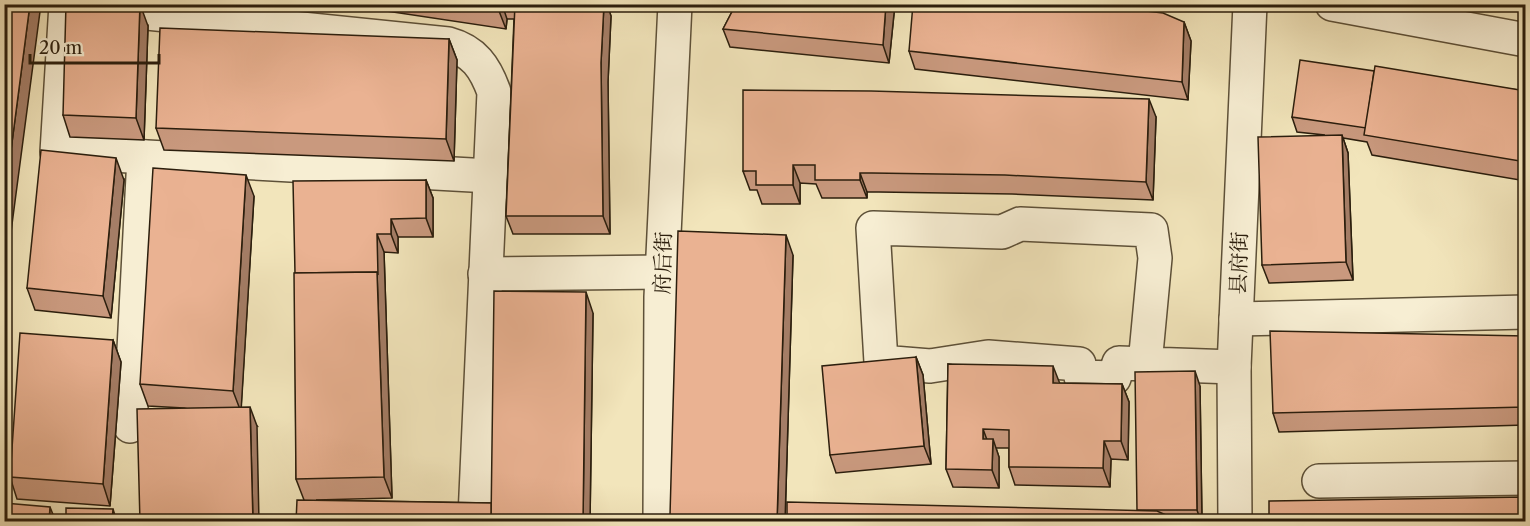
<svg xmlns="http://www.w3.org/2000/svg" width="1530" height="526" font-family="'Libre Caslon Text','Noto Serif SC',serif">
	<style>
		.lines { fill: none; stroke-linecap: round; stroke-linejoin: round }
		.minor-casing { stroke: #5d5038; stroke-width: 36 }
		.tertiary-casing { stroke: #5d5038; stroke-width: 36 }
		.minor { stroke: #f7eed3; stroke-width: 33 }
		.tertiary { stroke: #f7eed3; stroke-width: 33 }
		.wall { fill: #c9997e; stroke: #2b1e0d; stroke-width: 1.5 }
		.shaded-wall { fill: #a47d66; stroke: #2b1e0d; stroke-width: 1.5 }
		.building { fill: #eab292; stroke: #2b1e0d; stroke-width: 1.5 }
		.labels { text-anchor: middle; stroke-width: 4.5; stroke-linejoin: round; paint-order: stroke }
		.street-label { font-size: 21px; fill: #2b1e0d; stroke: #f7eed3 }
	</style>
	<rect width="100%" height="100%" fill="#f2e5bb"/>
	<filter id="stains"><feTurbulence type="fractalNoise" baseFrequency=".00333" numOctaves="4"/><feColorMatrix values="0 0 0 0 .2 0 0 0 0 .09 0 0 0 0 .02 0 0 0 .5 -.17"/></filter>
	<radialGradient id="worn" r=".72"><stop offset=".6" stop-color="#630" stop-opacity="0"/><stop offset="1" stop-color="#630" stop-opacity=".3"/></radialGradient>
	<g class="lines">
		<defs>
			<g id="minor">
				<path d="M66,4L57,152L490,176"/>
				<path d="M98,8L448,44C474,51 485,67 494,92L475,517"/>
				<path d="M485,274L662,272"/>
				<path d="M1236,319L1526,312"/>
				<path d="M1145,364L1155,258L1151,230L1020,224L1002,232L873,228L881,362L930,366L988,357L1079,364L1081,377L1114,378L1119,363L1234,367"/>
				<path d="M130,426L144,157"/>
				<path d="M1319,481L1526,478"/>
				<path d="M660,522L661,297L675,4"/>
				<path d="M1235,522L1234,367L1250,4"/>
			</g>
			<path id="tertiary" d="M1332,4L1526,40"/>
		</defs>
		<use href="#minor" class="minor-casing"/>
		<use href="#tertiary" class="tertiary-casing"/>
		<use href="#minor" class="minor"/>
		<use href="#tertiary" class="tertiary"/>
	</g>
	<g class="wall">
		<path d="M334,4H607L611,16L608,82L610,234H513L506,216L514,19H507L506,29L373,9Z"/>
		<path d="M736,4H895L889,63L730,47L723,29Z"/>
		<path d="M1184,22L1191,41L1188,100L915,69L909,51Z"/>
		<path d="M148,26L144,140L70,137L63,115Z"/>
		<path d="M449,39L457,60L454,161L164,150L156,128Z"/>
		<path d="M1374,71L1526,91V181L1372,155L1367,142L1343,138L1348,153L1353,280L1269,283L1262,265L1324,135L1297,132L1292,117Z"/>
		<path d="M1156,117L1153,200L1012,194L879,192H867V198H822L816,184L800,183V204H762L757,190H750L743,171Z"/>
		<path d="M124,180L111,318L35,310L27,288Z"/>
		<path d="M426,180L433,198V237H398V253L384,252L392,498L316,500L491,503L593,313L590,522H296L304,500L296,479L295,273Z"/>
		<path d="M254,196L241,408L257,426L184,408L148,406L140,384Z"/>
		<path d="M793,255L785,522H672L670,515Z"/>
		<path d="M1526,336V425L1279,432L1273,413Z"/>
		<path d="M113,340L121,362L110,506L17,499L10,477Z"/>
		<path d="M916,357L923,375L931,464L836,473L830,455Z"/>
		<path d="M948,364L1060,383L1122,384L1129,402L1128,460L1111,459L1110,487L1015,485L1009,467V448H996L999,457V488L953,487L946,469Z"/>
		<path d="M1200,386L1202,522H787L1137,511Z"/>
	</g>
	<g class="shaded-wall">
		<path d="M30,4H41L4,285V204Z"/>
		<path d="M140,4L148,26L144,140L136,118Z"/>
		<path d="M500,4H502L507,19L506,29L499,11Z"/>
		<path d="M604,4H607L611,16L608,82L610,234L603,216L601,63Z"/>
		<path d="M886,4H895L889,63L883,45Z"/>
		<path d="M1184,22L1191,41L1188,100L1182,82Z"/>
		<path d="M449,39L457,60L454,161L446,139Z"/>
		<path d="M1149,99L1156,117L1153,200L1146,182Z"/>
		<path d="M1342,135L1348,153L1353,280L1346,262Z"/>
		<path d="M116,158L124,180L111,318L103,296Z"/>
		<path d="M793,165L800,183V204L793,185Z"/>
		<path d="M860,173L867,192V198L860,180Z"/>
		<path d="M246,175L254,196L241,412L233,391Z"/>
		<path d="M426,180L433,198V237L426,218Z"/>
		<path d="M391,219L398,237V253L391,234Z"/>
		<path d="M377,234L384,252L392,498L384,477L377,272Z"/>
		<path d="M786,235L793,255L785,522H777Z"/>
		<path d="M586,292L593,313L590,522H583Z"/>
		<path d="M113,340L121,362L110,506L103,484Z"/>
		<path d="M916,357L923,375L931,464L924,446Z"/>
		<path d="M1053,366L1060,384L1053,383Z"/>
		<path d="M1195,371L1200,386L1202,522H1201L1197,510Z"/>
		<path d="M1122,384L1129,402L1128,460L1121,441Z"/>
		<path d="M250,407L257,426L259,522H253Z"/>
		<path d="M983,429L990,448L983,439Z"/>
		<path d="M993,439L999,457V488L992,470Z"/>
		<path d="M1104,441L1111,459L1110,487L1103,468Z"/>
		<path d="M50,507L56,522H49Z"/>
		<path d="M113,509L117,522H112Z"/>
	</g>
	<g class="building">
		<path d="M4,4H30L4,204Z"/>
		<path d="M66,4H140L136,118L63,115Z"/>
		<path d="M456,4H500L499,11Z"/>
		<path d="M515,4H604L601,63L603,216H506Z"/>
		<path d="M736,4H886L883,45L723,29Z"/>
		<path d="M913,4H1087L1163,13L1184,22L1182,82L909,51Z"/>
		<path d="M160,28L449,39L446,139L156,128Z"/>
		<path d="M1300,60L1374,71L1366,128L1292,117Z"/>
		<path d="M1375,66L1526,91V162L1364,135Z"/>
		<path d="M743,90L871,91L1149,99L1146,182L1005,175L872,173H860V180H815V165H793V185H756V171H743Z"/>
		<path d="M1342,135L1346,262L1262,265L1258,137Z"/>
		<path d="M41,150L116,158L103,296L27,288Z"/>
		<path d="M153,168L246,175L233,391L140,384Z"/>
		<path d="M426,180V218L391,219V234H377L378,275L377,272L295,273L293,181Z"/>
		<path d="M678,231L786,235L777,522H698V517L670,515Z"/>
		<path d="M377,272L384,477L296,479L294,273Z"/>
		<path d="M494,291L586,292L583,522H491Z"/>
		<path d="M1270,331L1526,336V407L1273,413Z"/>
		<path d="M20,333L113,340L103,484L10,477Z"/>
		<path d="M916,357L924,446L830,455L822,366Z"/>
		<path d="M948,364L1053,366V383L1122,384L1121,441H1104L1103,468L1009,467V430L983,429V439H993L992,470L946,469Z"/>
		<path d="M1195,371L1197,510H1137L1135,372Z"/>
		<path d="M250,407L253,522H140L137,409Z"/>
		<path d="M1526,497V522H1269V501Z"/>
		<path d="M297,500L491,503V522H296Z"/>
		<path d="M787,502L1157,511L1177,520V522H787Z"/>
		<path d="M4,503L50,507L49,522H4Z"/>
		<path d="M66,508L113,509L112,522H66Z"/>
	</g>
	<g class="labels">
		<g class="street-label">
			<text transform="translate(663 263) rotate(-88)" y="7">府后街</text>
			<text transform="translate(1239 263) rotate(-88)" y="7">县府街</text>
		</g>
	</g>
	<rect width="1530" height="526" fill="none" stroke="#f2e5bb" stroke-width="24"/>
	<rect x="6" y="6" width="1518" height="514" fill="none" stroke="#2b1e0d" stroke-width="3"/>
	<rect x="12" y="12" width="1506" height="502" fill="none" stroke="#2b1e0d" stroke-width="1.5"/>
	<path d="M30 54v9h129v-9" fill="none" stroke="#2b1e0d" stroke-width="3"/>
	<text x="39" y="54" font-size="18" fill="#2b1e0d" stroke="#f7eed3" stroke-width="4.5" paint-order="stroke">20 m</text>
	<rect width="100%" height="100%" filter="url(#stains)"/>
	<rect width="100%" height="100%" fill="url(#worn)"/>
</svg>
